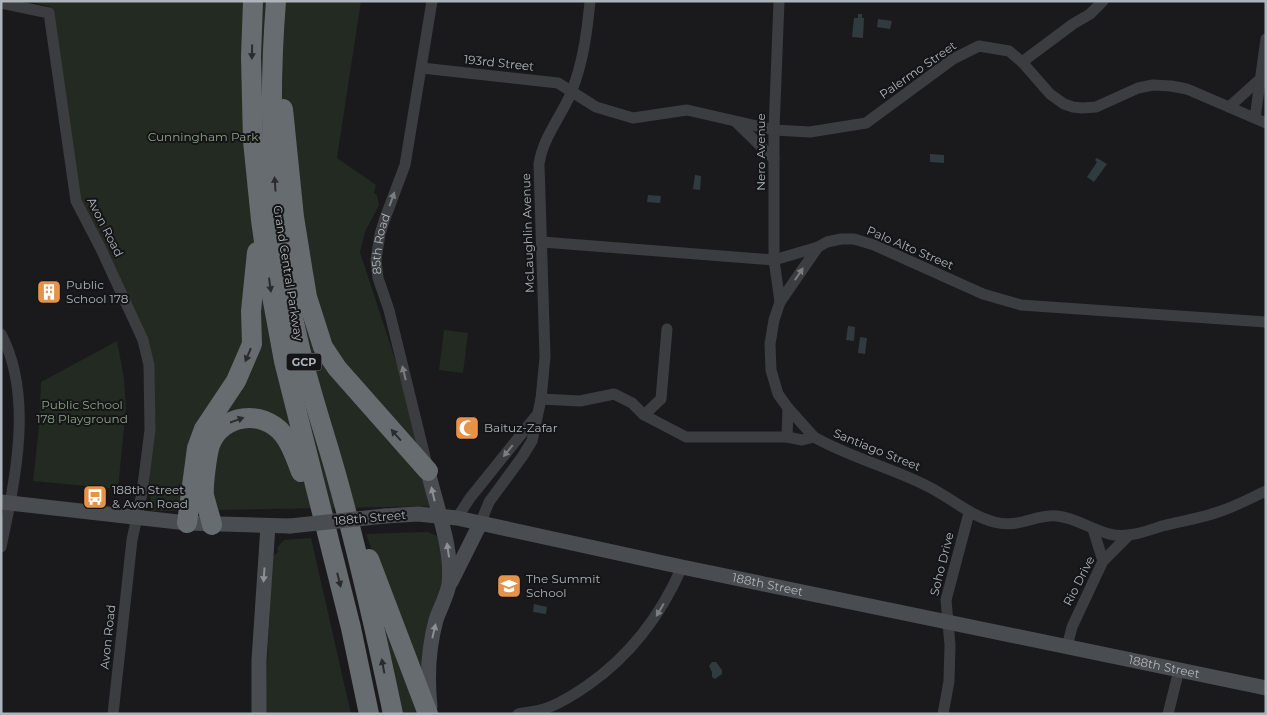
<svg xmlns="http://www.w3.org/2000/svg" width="1267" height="715" font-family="Montserrat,sans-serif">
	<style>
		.green { fill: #222a22 }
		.water { fill: #303b3f }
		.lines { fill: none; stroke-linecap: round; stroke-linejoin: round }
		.street { stroke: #3b3d40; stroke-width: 11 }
		.secondary { stroke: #494c50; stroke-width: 15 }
		.highway { stroke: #676c71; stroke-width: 20 }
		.secondary-bridge { stroke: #494c50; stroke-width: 15 }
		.oneway { fill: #2a2b2e }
		.oneway2 { fill: #7a7e83 }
		.oneway3 { fill: #8a9095 }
		.labels { text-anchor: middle; stroke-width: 4; stroke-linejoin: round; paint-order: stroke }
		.shield { fill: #151517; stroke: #7f8489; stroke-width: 1 }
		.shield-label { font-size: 11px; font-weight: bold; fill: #adb4ba }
		.street-label { font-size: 12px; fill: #adb4ba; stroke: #151517 }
		.park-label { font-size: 12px; fill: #8aa486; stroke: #151517 }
		.poi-label { font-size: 12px; fill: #adb4ba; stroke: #151517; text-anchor: start }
	</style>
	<rect width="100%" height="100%" fill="#1a1a1c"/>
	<g class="green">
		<path d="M28,1H361L337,158L376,185L374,193L377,195L379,205L365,232L360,252L443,506L333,508L345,572L328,508L151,511L143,358L123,298L74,197L56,33L51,7Z"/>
		<path d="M444,330L468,333L463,373L439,370Z"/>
		<path d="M117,341L124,378L126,407L118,489L33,481L39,427L41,382Z"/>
		<path d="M428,532L437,536L448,564L424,669L418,672L366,534Z"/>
		<path d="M311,538L351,714H265L272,557L278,552L277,548L284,540Z"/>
		<path d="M366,558L421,714H401Z"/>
	</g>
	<g class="water">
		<path d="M858,14H862V18H864L863,38L852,37L854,18H858Z"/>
		<path d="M878,19L892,21L890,29L877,27Z"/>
		<path d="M930,154L944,155V163L930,162Z"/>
		<path d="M1097,158L1107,164L1094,182L1087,177L1097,162L1095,160Z"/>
		<path d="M695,175L701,176L700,190L693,189Z"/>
		<path d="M648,195L661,196L660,203L647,202Z"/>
		<path d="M848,326L855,327L854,341L846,340Z"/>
		<path d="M860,337L867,338L865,354L858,353Z"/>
		<path d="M534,604L547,607L546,614L533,612Z"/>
		<path d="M712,662H716L722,670V674L715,679L712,677V672L709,666Z"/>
	</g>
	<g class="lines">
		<g class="street">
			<path d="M779,1L774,130V260L780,302L774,320L770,344L771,370L778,394L788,408L814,437"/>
			<path d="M1,3L49,13L76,201L101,249L143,340L149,365L150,430L142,493L132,540L113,714"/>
			<path d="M1022,62L1073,24L1090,14L1103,1"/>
			<path d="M422,68L558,83L596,107L633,118L687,110L774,130L810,132L866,123L953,59L979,46L1009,51L1022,62L1050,94L1064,104L1073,107L1082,108L1096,107L1138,88L1153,85L1171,86L1187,89L1266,123"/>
			<path d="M1229,107L1259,80"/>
			<path d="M1255,118L1266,39"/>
			<path d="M736,122L774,159"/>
			<path d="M542,242L774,260L818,247L827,242L841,239H854L874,245L983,294L1021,305L1266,322"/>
			<path d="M780,302L818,247"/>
			<path d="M1,334C34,396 15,481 1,547"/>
			<path d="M541,399L580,401L614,394L632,403L644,415L686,437H787L802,440L814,437C849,457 889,467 925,485C949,496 968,515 994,522C1019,529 1035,514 1057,516C1078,518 1094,532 1114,535C1131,537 1147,531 1162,526C1182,521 1202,518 1221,511C1236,506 1251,498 1266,491"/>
			<path d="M644,415L661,399L667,329"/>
			<path d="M787,437L788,408"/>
			<path id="s1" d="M427,465L389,310L378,278L376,260L380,234L384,221L405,165L432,1"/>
			<path d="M457,518L470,498L536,416"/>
			<path d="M480,524L489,502L522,457L532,441L541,399L545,357L539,164C543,137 561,117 571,93C583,63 587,33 590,1"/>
			<path d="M1093,529L1103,561"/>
			<path d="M1067,647L1072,627L1103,561L1129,535"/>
			<path d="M518,714C526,712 536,712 544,709C560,704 575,694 588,685C631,655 661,615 682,567"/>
			<path d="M943,714L949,681L950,645L946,600L969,513"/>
			<path d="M1168,714L1179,670"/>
		</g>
		<g class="secondary">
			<path d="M428,471C436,507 453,548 449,584C447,596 440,608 436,620C428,649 427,678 430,707"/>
			<path d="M1,502L187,523L290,526"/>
			<path id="s2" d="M385,516L418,514L457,518L682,567L1266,688"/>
			<path d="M451,582L480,524"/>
			<path d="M259,714V660L268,526"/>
		</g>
		<g class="highway">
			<path d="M253,1L251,57L253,141L261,220L271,291L284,361L351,628L369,714"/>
			<path d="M276,1C267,115 272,232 299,344C309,388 324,431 336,474C358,553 376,633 393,714"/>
			<path d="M283,109L294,217L303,273L307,297L323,347L337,368L428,471"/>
			<path d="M187,523L197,448L204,429L236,381L252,344L251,311L257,252"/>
			<path d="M212,525C210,515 206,505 204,495C203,485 207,455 210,445C221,414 263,409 283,434C292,445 296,459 301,472"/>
			<path d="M369,559L428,714"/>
		</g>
		<path class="secondary-bridge" d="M290,526L385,516"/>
	</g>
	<defs><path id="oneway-solid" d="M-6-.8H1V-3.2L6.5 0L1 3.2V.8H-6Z" transform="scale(1.25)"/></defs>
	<g class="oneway">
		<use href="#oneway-solid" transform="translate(252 52) rotate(91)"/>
		<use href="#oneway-solid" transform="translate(275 184) rotate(-94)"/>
		<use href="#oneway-solid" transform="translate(270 285) rotate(82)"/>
		<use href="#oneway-solid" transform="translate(248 355) rotate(113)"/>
		<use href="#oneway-solid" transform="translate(237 420) rotate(-20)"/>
		<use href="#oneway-solid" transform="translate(396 435) rotate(-131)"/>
		<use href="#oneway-solid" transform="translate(339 580) rotate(76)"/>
		<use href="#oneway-solid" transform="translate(383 666) rotate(-101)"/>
	</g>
	<g class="oneway2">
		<use href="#oneway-solid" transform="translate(392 199) rotate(-70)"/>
		<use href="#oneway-solid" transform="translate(799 274) rotate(-56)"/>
		<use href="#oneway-solid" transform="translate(404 373) rotate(-104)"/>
		<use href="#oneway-solid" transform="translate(508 451) rotate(129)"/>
		<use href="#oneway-solid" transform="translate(660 610) rotate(121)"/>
	</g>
	<g class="oneway3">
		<use href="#oneway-solid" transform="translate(433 494) rotate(-103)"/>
		<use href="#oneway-solid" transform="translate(448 550) rotate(-98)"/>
		<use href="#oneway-solid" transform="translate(264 575) rotate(94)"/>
		<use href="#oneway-solid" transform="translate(434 631) rotate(-77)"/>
	</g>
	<defs>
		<symbol id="building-square" viewBox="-11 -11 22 22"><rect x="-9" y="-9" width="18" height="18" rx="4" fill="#e59349" stroke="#151517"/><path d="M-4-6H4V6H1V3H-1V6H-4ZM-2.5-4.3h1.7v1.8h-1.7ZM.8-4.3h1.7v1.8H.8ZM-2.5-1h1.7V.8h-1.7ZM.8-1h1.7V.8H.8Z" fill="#fff"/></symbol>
		<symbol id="mosque-square" viewBox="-11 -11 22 22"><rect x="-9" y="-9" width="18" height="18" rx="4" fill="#e59349" stroke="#151517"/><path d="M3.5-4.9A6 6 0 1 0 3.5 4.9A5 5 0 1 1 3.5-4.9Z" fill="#fff"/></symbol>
		<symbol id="bus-square" viewBox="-11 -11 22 22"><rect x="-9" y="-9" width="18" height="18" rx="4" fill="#e59349" stroke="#151517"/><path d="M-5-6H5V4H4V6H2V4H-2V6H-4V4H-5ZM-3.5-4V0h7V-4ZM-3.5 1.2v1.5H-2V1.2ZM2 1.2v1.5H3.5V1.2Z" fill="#fff"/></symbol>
		<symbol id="school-square" viewBox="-11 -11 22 22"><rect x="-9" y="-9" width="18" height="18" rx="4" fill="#e59349" stroke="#151517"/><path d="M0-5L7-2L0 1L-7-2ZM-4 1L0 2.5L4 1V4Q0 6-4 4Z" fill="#fff"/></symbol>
	</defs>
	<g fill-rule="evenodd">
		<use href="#building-square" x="35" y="278" width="28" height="28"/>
		<use href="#mosque-square" x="453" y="414" width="28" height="28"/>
		<use href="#bus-square" x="81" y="483" width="28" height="28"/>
		<use href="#school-square" x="495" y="572" width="28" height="28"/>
	</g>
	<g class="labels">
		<rect class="shield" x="286.5" y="353.5" width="35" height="17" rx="4"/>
		<g class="shield-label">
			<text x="304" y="366">GCP</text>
		</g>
		<g class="street-label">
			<text transform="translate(499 63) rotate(6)" y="4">193rd Street</text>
			<text transform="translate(918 70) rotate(-35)" y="4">Palermo Street</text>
			<text transform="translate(761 152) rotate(-90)" y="4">Nero Avenue</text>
			<text transform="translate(105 227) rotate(63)" y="4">Avon Road</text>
			<text transform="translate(528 233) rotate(-92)" y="4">McLaughlin Avenue</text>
			<text dy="4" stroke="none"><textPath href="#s1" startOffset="228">85th Road</textPath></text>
			<text transform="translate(910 248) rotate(23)" y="4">Palo Alto Street</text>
			<text transform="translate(288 273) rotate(81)" y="4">Grand Central Parkway</text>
			<text transform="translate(877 450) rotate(22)" y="4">Santiago Street</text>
			<text transform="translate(370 518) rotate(-5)" y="4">188th Street</text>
			<text transform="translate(942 564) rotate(-76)" y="4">Soho Drive</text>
			<text transform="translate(1079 581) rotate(-63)" y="4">Rio Drive</text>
			<text dy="4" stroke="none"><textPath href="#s2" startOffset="390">188th Street</textPath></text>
			<text transform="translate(108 637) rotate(-84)" y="4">Avon Road</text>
			<text dy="4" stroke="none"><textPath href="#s2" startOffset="795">188th Street</textPath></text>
		</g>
		<g class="park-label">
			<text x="203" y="141">Cunningham Park</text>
			<text x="82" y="409">Public School<tspan x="82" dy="14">178 Playground</tspan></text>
		</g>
		<g class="poi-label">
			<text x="66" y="289">Public<tspan x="66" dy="14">School 178</tspan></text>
			<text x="484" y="432">Baituz-Zafar</text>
			<text x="112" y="494">188th Street<tspan x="112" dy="14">&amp; Avon Road</tspan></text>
			<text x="526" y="583">The Summit<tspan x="526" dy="14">School</tspan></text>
		</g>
	</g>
	<rect width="1267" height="715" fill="none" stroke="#adb4ba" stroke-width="5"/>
</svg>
